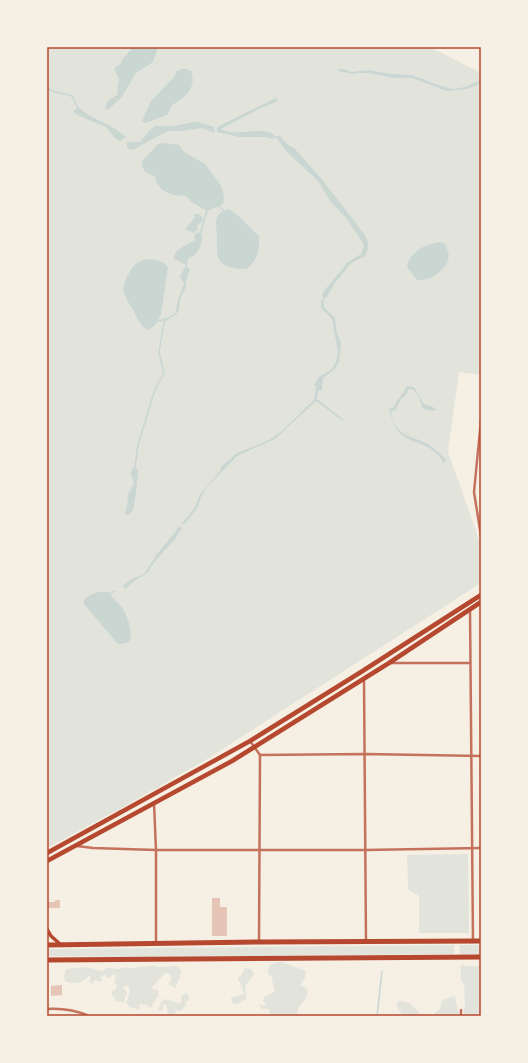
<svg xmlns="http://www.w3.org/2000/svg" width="528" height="1063" font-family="'PT Sans',sans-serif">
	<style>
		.green { fill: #e2e4dc }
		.water { fill: #c9d6d2 }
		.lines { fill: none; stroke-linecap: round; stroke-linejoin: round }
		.stream { stroke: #c9d6d2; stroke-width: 1.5 }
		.building { fill: #e6c5b7 }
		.minor { stroke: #c5725c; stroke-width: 2.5 }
		.secondary { stroke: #b5482f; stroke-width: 3.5 }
		.trunk { stroke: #b5482f; stroke-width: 4.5 }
		.motorway { stroke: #b5482f; stroke-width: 5 }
		.neatline { fill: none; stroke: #b5482f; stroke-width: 1.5 }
	</style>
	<rect width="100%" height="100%" fill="#f6efe4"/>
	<g class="green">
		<path d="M47,47H430L481,73V375L459,372L448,452L481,545V583L204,761L163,784L158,788L151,791L122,808L119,811L112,813L47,848Z"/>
		<path d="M468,854L469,933H419V896L408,889L407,855Z"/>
		<path d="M454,945V954L148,957L47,956V949Z"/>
		<path d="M459,945H481V955H460Z"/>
		<path d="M277,962H282L306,971L305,978L300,985L307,988C309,1000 302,1001 298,1009C297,1011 298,1014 297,1016H272L270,1015L269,1009H262L258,1004L265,1006L266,1003L263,1002L264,997L274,992L275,990L273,985L272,977L268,973L269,966Z"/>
		<path d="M462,964L466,966H481V1016H465L463,1009L465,1007L464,987L465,985C457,978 463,974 460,967Z"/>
		<path d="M154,965C155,966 159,967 160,967C169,968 178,961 182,972L180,974V978L177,982L176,988L168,984L171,980V975L167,973L164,974L152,987L153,989L158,990L159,995L153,1003L152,1008L146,1005L140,1004L139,1010L130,1007L126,1002C129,998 131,989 128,985L123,987L127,993L125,997V1002H119L114,1001L115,998L112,995L111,992L116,989L117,986L114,982L116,977L114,974L109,978H107L106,973L104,976L100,977L103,980L99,982L95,980L92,984L89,981L91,977L89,976C82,983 75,985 65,981L64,976L66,970L68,969L86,967L102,971L105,970L106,968L120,969L125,967C131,970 134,967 140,967C146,966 146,968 154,965Z"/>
		<path d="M245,968L251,969L254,974L251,979L245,986L246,999L237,1004L232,1003L231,998L244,994L241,984L238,980V977L241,976Z"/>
		<path d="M186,993L189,996V1000L186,1002V1006L183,1007V1010L181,1011L176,1010L175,1014L172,1016L168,1014L166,1004H164L162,1011L159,1010L158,1008L160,1006L161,1002L165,999L177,1003H181V996Z"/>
		<path d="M455,996L459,1016H432L440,1009L442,1000Z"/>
		<path d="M400,1001L409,1003L423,1016H403L398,1009L396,1003Z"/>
	</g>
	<g class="water">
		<path d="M133,47H158L153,62L136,73L121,98L110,108L105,110L108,101L117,95L118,91L117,87C124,77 114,76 115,67L120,65L122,60Z"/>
		<path d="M182,69H186L191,71C197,88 186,97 172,105L169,112L167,115L145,123L142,121L151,101L174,77L177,71Z"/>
		<path d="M337,69H344L351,72L369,70L391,74L412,75L438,85L452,89L466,87L476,82L477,85L467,89L447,91L412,78H394L369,73H357L354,74L338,71Z"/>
		<path d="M276,98L278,101L259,109L221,129C237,138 261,125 274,135L273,139L266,137H239L217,132V128L219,126Z"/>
		<path d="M78,107C92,120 111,123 126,137L120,141L115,138L106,127L84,118L73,112Z"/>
		<path d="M193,122H199L214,127L215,133L202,128L183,131H168L134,149L130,150L127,147V142H140L149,131L155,126H174Z"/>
		<path d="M279,135L288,145L294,148L320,177L365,235C369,243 369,248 365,256L351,263L335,283L326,298L322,296L324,291L348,262L361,254L364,247L363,243L347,219L331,202L318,181L286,151L278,140Z"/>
		<path d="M164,143L179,145L184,152L205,164L220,184L223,191L224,201L222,205L207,211L190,201L186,196C172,196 157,192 155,176C145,174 142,170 142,161L158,144Z"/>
		<path d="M229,209C235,211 253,231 259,236C260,249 257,262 246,269C238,269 225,268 220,261C216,255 217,245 217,239C217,226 211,213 229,209Z"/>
		<path d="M194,214H199L204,220L197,226L198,230L194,232L197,234L199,232L202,235C203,244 198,255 189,258L187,263V267L190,270L186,280V287L180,299L179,310L176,314L175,313C177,308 177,304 178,299C180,294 183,289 184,283L180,277L186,265L180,262V261L174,259C172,250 189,244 195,240L194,237L196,234L185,229L195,217Z"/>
		<path d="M440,242L445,244C447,249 450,254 448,260C446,268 435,277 427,279C424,280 420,280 417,280L407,267C409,252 425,244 440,242Z"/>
		<path d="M149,259C156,260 164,261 168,267L161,314C158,321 155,327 147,330C140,325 137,318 133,310C130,305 126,299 124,293C122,284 129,271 135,265C138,261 144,260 149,259Z"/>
		<path d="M321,300L324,302V307L335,318L337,333L341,342L339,362L334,370L323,378L322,390L318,391L317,399L344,420L343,421L316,401L275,439L237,456L207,487L201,497L198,507L184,525L182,523L194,509L199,496L208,485L220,471L221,467L237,453L258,445L269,440L282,431L314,400L316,387L314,385L319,377L332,369L336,362L338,352L332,319L321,308Z"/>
		<path d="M406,386L414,387L424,404L433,407L436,410L435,411L423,409C420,401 419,390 409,389L406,395L401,399L395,411H391C393,438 414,435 429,445C436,449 441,455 446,460L444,463C431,440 411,446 398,431C393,425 391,416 389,409L394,407C396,399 405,394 406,386Z"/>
		<path d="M135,467L138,470C138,475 135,506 133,510C132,512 130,513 128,515H125L127,506L128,494L134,484L132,476L130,474L132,469Z"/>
		<path d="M180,526L182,528L175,539L155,561L147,573L134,581L125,589L123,585L134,578L140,576L145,573L157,554Z"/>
		<path d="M98,592H109C112,599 118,602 122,607C127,616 134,632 129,642L120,644L117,643L84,604V600L90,595Z"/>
	</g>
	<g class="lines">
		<g class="stream">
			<path d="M476,84L481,81"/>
			<path d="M47,88L52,91L72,96L78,108"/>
			<path d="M272,136L280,138"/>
			<path d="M219,207L223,210"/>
			<path d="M200,235L207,211"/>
			<path d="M322,303L325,295"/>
			<path d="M158,320L161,321L166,318L167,319"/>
			<path d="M135,467L138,445L155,389L164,373L159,353L164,322L171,316H173L176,313"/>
			<path d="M109,594L115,591"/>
			<path d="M377,1016L382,971"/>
		</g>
	</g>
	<g class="building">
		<path d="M212,898H220V907H227V936H212Z"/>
		<path d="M55,900H60V908H47V902H55Z"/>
		<path d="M62,985V995L51,996V986Z"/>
	</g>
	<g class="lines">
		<g class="minor">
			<path d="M481,420L474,492L481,536"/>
			<path d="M470,610L473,941"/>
			<path d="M390,663H470"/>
			<path d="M364,680L366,942"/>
			<path d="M250,741L260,755L365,754L481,756"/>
			<path d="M154,803L156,850V944"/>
			<path d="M77,846L93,848L156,850H365L481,848"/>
			<path d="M259,941L260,755"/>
			<path d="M47,1009C62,1008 75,1010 89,1016"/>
			<path d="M461,1010V1016"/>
		</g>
		<path class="secondary" d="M47,929L51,936L60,944"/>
		<g class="trunk">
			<path d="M47,853L250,741L361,672L481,595"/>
			<path d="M47,861L232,761L389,663L481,602"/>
		</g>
		<g class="motorway">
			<path d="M47,945L259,942L481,941"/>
			<path d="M47,960L481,957"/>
		</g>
	</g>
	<rect width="528" height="1063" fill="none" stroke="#f6efe4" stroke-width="96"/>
	<rect x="48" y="48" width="432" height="967" class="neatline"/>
</svg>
